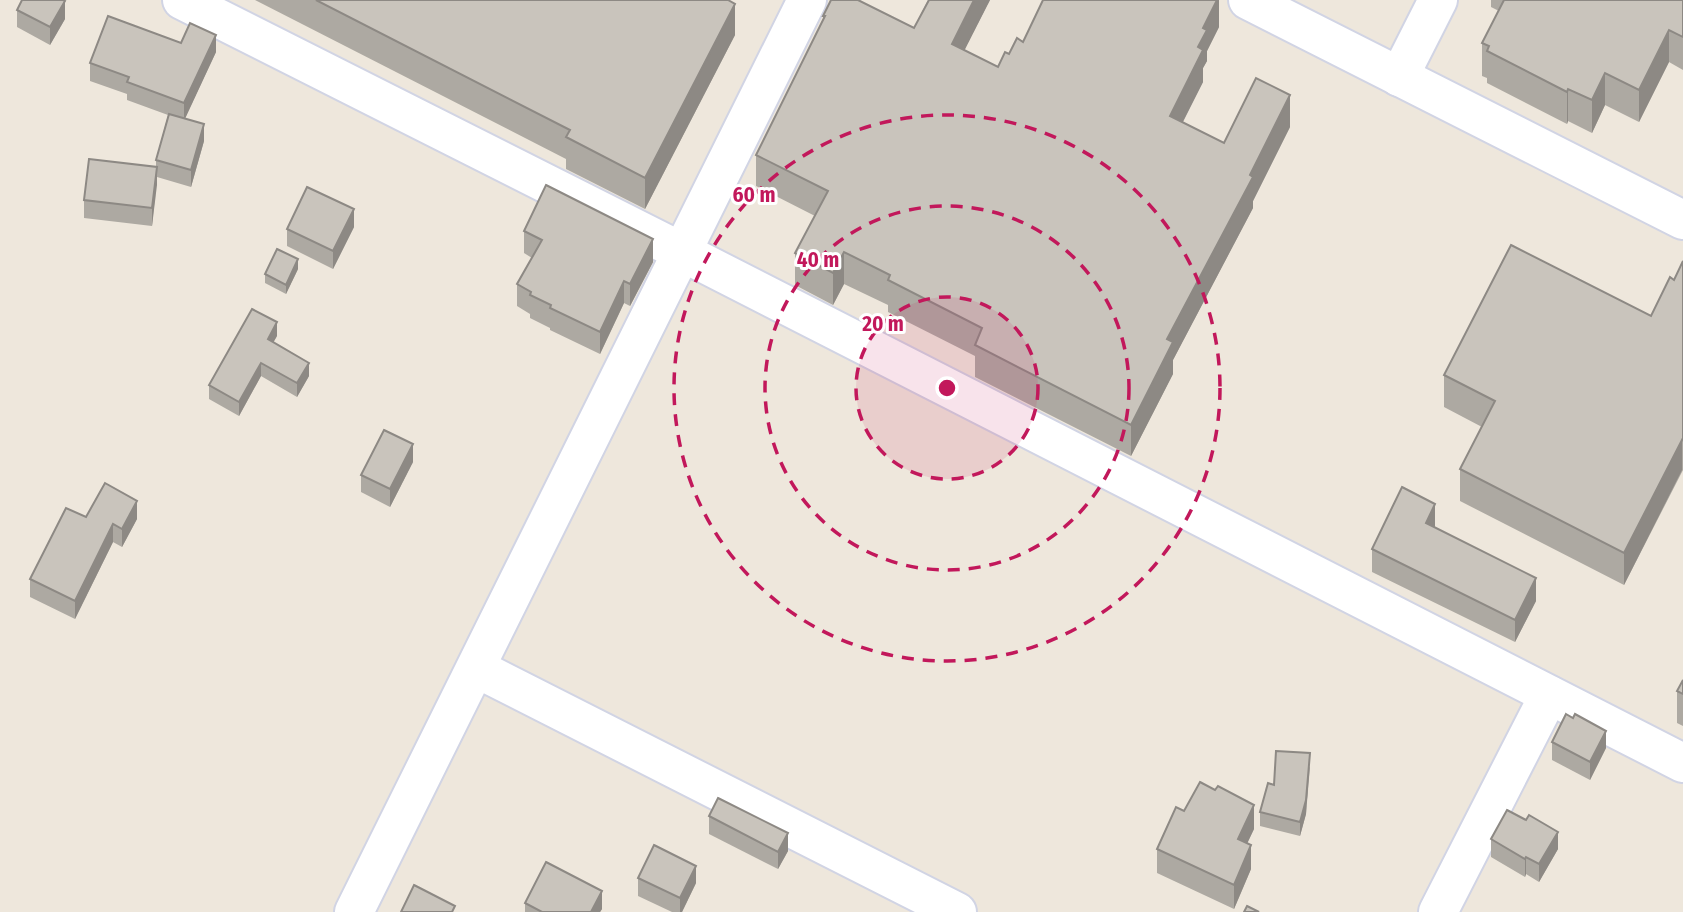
<svg xmlns="http://www.w3.org/2000/svg" width="1683" height="912" font-family="'Fira Sans Condensed',sans-serif">
	<style>
		.lines { fill: none; stroke-linecap: round; stroke-linejoin: round }
		.minor-casing { stroke: #d1d4e4; stroke-width: 42 }
		.minor { stroke: #fff; stroke-width: 38 }
		.wall { fill: #ada9a2 }
		.shaded-wall { fill: #8d8984 }
		.building { fill: #c9c4bc; stroke: #8d8984; stroke-width: 2 }
		.ring { fill: none; stroke: #c2185b; stroke-width: 3.5; stroke-dasharray: 12 9 }
		.centre { fill: #c2185b; stroke: #fff; stroke-width: 3.5 }
		.ring-label { font-size: 21px; text-anchor: middle; font-weight: bold; fill: #c2185b; stroke: #fff; stroke-width: 6; stroke-linejoin: round; paint-order: stroke }
	</style>
	<rect width="100%" height="100%" fill="#eee7dc"/>
	<g class="lines">
		<defs>
			<g id="minor">
				<path d="M182,0L682,252L1683,763"/>
				<path d="M1248,0L1683,220"/>
				<path d="M1399,77L1438,0"/>
				<path d="M476,668L957,912"/>
				<path d="M354,912L807,0"/>
				<path d="M1438,912L1549,695"/>
			</g>
		</defs>
		<use href="#minor" class="minor-casing"/>
		<use href="#minor" class="minor"/>
	</g>
	<g class="wall">
		<path d="M255,0H728L735,35L645,209L566,169V159Z"/>
		<path d="M928,0H990L964,50L998,67L1009,54L1023,42L1219,0V27L1207,51V61L1203,68V82L1183,122L1224,143L1290,127L1253,201V208L1173,360V374L1131,456L975,377V356L888,312V305L844,284L833,305L795,285V253L815,216L756,186V155L823,20V16L914,28Z"/>
		<path d="M1491,0H1683V70L1669,62L1639,122L1605,105L1592,133L1568,121L1567,124L1487,83V78L1482,76V43L1499,11L1491,7Z"/>
		<path d="M17,10L65,19L50,45L17,27Z"/>
		<path d="M181,43L216,52L185,118L204,141L191,187L157,177L152,226L84,218V200L156,167V160L168,115L127,100V94L90,81V63Z"/>
		<path d="M354,227L333,269L287,246V229Z"/>
		<path d="M524,231L653,262L630,306L624,303L600,354L550,330V328L530,318V314L517,306V284L532,258L524,253Z"/>
		<path d="M1683,261V470L1624,585L1460,501V469L1482,427L1444,407V375L1651,316L1674,280Z"/>
		<path d="M298,269L286,294L265,283V274Z"/>
		<path d="M277,336L273,342L309,376L297,397L261,376L239,416L209,399V385Z"/>
		<path d="M413,462L390,507L361,492V475Z"/>
		<path d="M86,517L137,519L122,547L113,542L75,619L30,597V579Z"/>
		<path d="M1435,526V527L1536,601L1515,642L1372,572V549Z"/>
		<path d="M1683,680V726L1677,723V691Z"/>
		<path d="M1552,742L1606,748L1590,780L1552,760Z"/>
		<path d="M1310,767L1306,814L1300,836L1260,826V812L1274,785Z"/>
		<path d="M1184,811L1254,829L1247,843L1251,869L1234,909L1157,873V849Z"/>
		<path d="M709,816L788,851L778,869L709,834Z"/>
		<path d="M1491,839L1558,849L1539,882L1526,874L1525,877L1491,857Z"/>
		<path d="M638,878L696,883L682,912H672L638,896Z"/>
		<path d="M525,903L602,909L600,912H525Z"/>
	</g>
	<g class="shaded-wall">
		<path d="M974,0H990L952,75V44Z"/>
		<path d="M1217,0H1219V27L1207,51V61L1203,68V82L1170,147V116L1198,47L1203,28Z"/>
		<path d="M65,1V19L50,45V27Z"/>
		<path d="M735,4V35L645,209V178Z"/>
		<path d="M1669,30V62L1639,122V90Z"/>
		<path d="M216,35V52L184,121V103Z"/>
		<path d="M1605,73V105L1592,133V100Z"/>
		<path d="M1568,89V121L1567,124V92Z"/>
		<path d="M1290,95V127L1253,201V208L1173,360V374L1131,456V425L1167,339Z"/>
		<path d="M204,124V141L191,187V170Z"/>
		<path d="M157,167V185L152,226V208Z"/>
		<path d="M354,209V227L333,269V251Z"/>
		<path d="M653,239V262L630,306V284Z"/>
		<path d="M844,252V284L833,305V273Z"/>
		<path d="M298,259V269L286,294V285Z"/>
		<path d="M624,281V303L600,354V332Z"/>
		<path d="M277,322V336L268,352V339Z"/>
		<path d="M261,363V376L239,416V402Z"/>
		<path d="M309,363V376L297,397V383Z"/>
		<path d="M1682,438V470L1624,585V553Z"/>
		<path d="M413,444V462L390,507V489Z"/>
		<path d="M137,501V519L122,547V529Z"/>
		<path d="M1435,504V526L1426,546V523Z"/>
		<path d="M113,524V542L75,619V601Z"/>
		<path d="M1536,578V601L1515,642V620Z"/>
		<path d="M1606,731V748L1590,780V762Z"/>
		<path d="M1310,753L1306,814L1300,836V822Z"/>
		<path d="M1254,805V829L1238,863V839Z"/>
		<path d="M1558,832V849L1539,882V864Z"/>
		<path d="M788,833V851L778,869V852Z"/>
		<path d="M1251,845V869L1234,909V885Z"/>
		<path d="M1526,857V874L1525,877V859Z"/>
		<path d="M696,866V883L682,912H680V898Z"/>
		<path d="M602,891V909L600,912H591Z"/>
	</g>
	<g class="building">
		<path d="M22,0H63L65,1L50,27L17,10Z"/>
		<path d="M316,0H728L735,4L645,178L566,137L570,130Z"/>
		<path d="M831,0H858L914,28L929,0H974L952,44L998,67L1005,52L1009,54L1017,38L1023,42L1043,0H1217L1203,28L1207,30L1198,47L1203,50L1170,116L1224,143L1256,78L1290,95L1250,175L1253,177L1167,339L1173,342L1131,425L975,345L982,328L888,280L890,275L844,252L833,273L795,253L828,191L756,155L825,16H823Z"/>
		<path d="M1504,0H1683V37L1669,30L1639,90L1605,73L1592,100L1568,89L1567,92L1487,51L1489,46L1482,43Z"/>
		<path d="M108,16L181,43L190,23L216,35L184,103L127,82L129,77L90,63Z"/>
		<path d="M169,114L204,124L191,170L156,160Z"/>
		<path d="M89,159L157,167L152,208L84,200Z"/>
		<path d="M546,185L653,239L630,284L624,281L600,332L550,308L551,305L530,295L531,292L517,284L542,240L524,231Z"/>
		<path d="M307,187L354,209L333,251L287,229Z"/>
		<path d="M1511,245L1651,316L1670,277L1674,280L1683,261V438L1624,553L1460,469L1495,401L1444,375Z"/>
		<path d="M277,249L298,259L286,285L265,274Z"/>
		<path d="M252,309L277,322L268,339L309,363L297,383L261,363L239,402L209,385Z"/>
		<path d="M384,430L413,444L390,489L361,475Z"/>
		<path d="M105,483L137,501L122,529L113,524L75,601L30,579L66,508L86,517Z"/>
		<path d="M1402,487L1435,504L1426,523L1536,578L1515,620L1372,549Z"/>
		<path d="M1683,680V694L1677,691Z"/>
		<path d="M1566,714L1573,718L1575,714L1606,731L1590,762L1552,742Z"/>
		<path d="M1276,751L1310,753L1306,800L1300,822L1260,812L1268,783L1274,785Z"/>
		<path d="M1200,782L1215,790L1218,786L1254,805L1238,839L1251,845L1234,885L1157,849L1176,807L1184,811Z"/>
		<path d="M718,798L788,833L778,852L709,816Z"/>
		<path d="M1507,810L1526,820L1529,815L1558,832L1539,864L1526,857L1525,859L1491,839Z"/>
		<path d="M654,845L696,866L680,898L638,878Z"/>
		<path d="M546,862L602,891L591,912H542L525,903Z"/>
		<path d="M414,885L455,906L452,912H401Z"/>
		<path d="M1247,906L1259,912H1244Z"/>
	</g>
	<circle cx="947" cy="388" r="91" fill="#c2185b" fill-opacity=".12"/>
	<g class="ring">
		<circle cx="947" cy="388" r="91"/>
		<circle cx="947" cy="388" r="182"/>
		<circle cx="947" cy="388" r="273"/>
	</g>
	<circle cx="947" cy="388" r="10" class="centre"/>
	<g class="ring-label">
		<text x="754" y="202">60 m</text>
		<text x="818" y="267">40 m</text>
		<text x="883" y="331">20 m</text>
	</g>
</svg>
